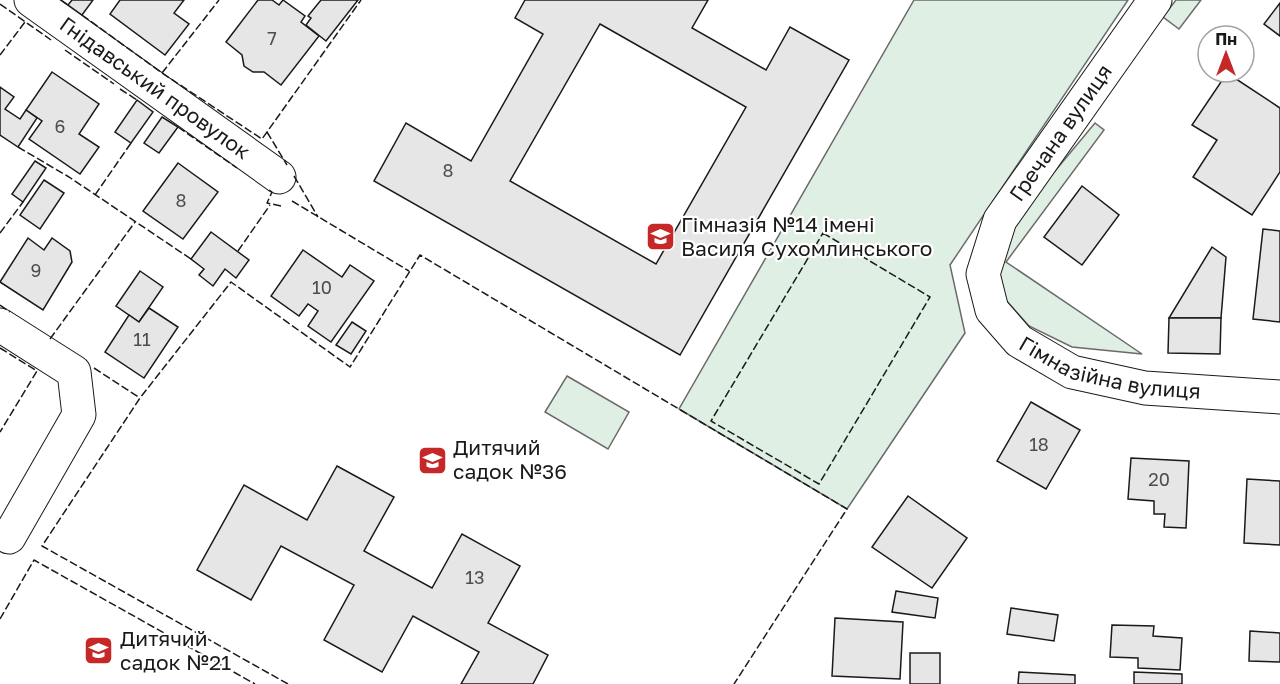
<svg xmlns="http://www.w3.org/2000/svg" width="1280" height="684" font-family="'Golos Text',sans-serif">
	<style>
		.green { fill: #e0efe3; stroke: #6a6a6a; stroke-width: 1.5 }
		.building { fill: #e6e6e6; stroke: #1a1a1a; stroke-width: 1.5; fill-rule: evenodd }
		.lines { fill: none; stroke-linecap: round; stroke-linejoin: round }
		.minor-casing { stroke: #1a1a1a; stroke-width: 35 }
		.minor { stroke: #fff; stroke-width: 33 }
		.fence { stroke: #1a1a1a; stroke-width: 1.5; stroke-dasharray: 8 3; stroke-linecap: butt }
		.labels { text-anchor: middle; stroke-width: 4.5; stroke-linejoin: round; paint-order: stroke }
		.number-label { font-size: 18px; fill: #4d4d4d }
		.street-label { font-size: 21px; fill: #1a1a1a; stroke: #fff }
		.poi-label { font-size: 21px; fill: #1a1a1a; stroke: #fff; text-anchor: start }
	</style>
	<rect width="100%" height="100%" fill="#fff"/>
	<g class="green">
		<path d="M914,0H1128L950,265L965,333L847,509L679,409Z"/>
		<path d="M1176,0H1201L1179,29L1163,17Z"/>
		<path d="M1095,123L1104,130L1006,262L1142,354L1072,347L1029,326L1005,299L998,268L1010,225Z"/>
		<path d="M567,376L629,412L608,449L545,412Z"/>
	</g>
	<g class="building">
		<path d="M72,0H93L82,15L68,5Z"/>
		<path d="M120,0H184L174,13L189,24L165,55L110,14Z"/>
		<path d="M258,0H272L279,5L283,0L305,16L301,22L319,36L281,85L264,72H253L244,66L242,55L226,42Z"/>
		<path d="M321,0H358L326,41L306,25L311,18L308,16Z"/>
		<path d="M525,0H708L692,28L766,70L790,27L849,60L680,355L374,181L406,123L471,161L543,34L515,18ZM600,24L746,107L656,264L510,181Z"/>
		<path d="M1280,3V36L1264,24Z"/>
		<path d="M52,72L99,104L79,134L99,147L80,174L29,139L42,121L26,110Z"/>
		<path d="M1227,73L1280,108V172L1252,215L1193,177L1217,140L1192,125Z"/>
		<path d="M0,87L14,97L5,109L20,119L26,110L37,118L18,147L0,135Z"/>
		<path d="M137,100L153,112L131,143L115,132Z"/>
		<path d="M162,117L178,127L159,153L144,143Z"/>
		<path d="M35,161L46,168L23,202L12,194Z"/>
		<path d="M178,163L218,192L183,239L143,211Z"/>
		<path d="M44,180L64,193L40,229L20,215Z"/>
		<path d="M1082,186L1119,215L1082,265L1044,237Z"/>
		<path d="M1263,229L1280,231V322L1253,319Z"/>
		<path d="M211,232L249,260L236,278L225,269L213,286L199,275L204,269L191,259Z"/>
		<path d="M28,238L44,250L52,238L70,251L72,262L43,310L0,282Z"/>
		<path d="M1212,247L1226,257L1221,318H1169Z"/>
		<path d="M303,250L342,277L350,265L374,281L331,342L308,326L318,311L308,304L299,316L271,296Z"/>
		<path d="M140,271L163,287L139,322L116,306Z"/>
		<path d="M149,308L178,327L144,378L105,352L129,315L139,322Z"/>
		<path d="M1169,318H1221L1220,354L1168,353Z"/>
		<path d="M352,322L366,331L351,354L336,345Z"/>
		<path d="M1031,402L1080,430L1046,489L997,461Z"/>
		<path d="M1131,458L1189,461L1186,528L1164,527L1165,514H1154V501L1128,499Z"/>
		<path d="M337,466L394,497L364,551L432,588L462,534L520,566L488,623L548,655L533,684H461L479,652L413,616L382,672L324,640L354,585L281,546L251,600L197,570L244,485L307,520Z"/>
		<path d="M1247,479L1280,481V545L1244,543Z"/>
		<path d="M908,496L967,538L932,588L872,547Z"/>
		<path d="M896,591L938,598L935,618L892,612Z"/>
		<path d="M1011,608L1058,615L1054,641L1007,634Z"/>
		<path d="M835,618L903,622L900,679L832,676Z"/>
		<path d="M1112,625L1154,626L1153,636L1182,638L1180,670L1138,668V658L1110,657Z"/>
		<path d="M1250,631L1280,633V662L1249,661Z"/>
		<rect x="910" y="653" width="30" height="31"/>
		<path d="M1019,672L1075,675V684H1018Z"/>
		<path d="M1134,672L1182,674V684H1134Z"/>
	</g>
	<g class="lines">
		<defs>
			<g id="minor">
				<path id="s1" d="M31,0L279,177"/>
				<path id="s2" d="M1155,0L1000,220L983,274L992,310L1019,341L1072,372L1145,388L1280,397"/>
				<path d="M0,325L74,372L79,415L9,537"/>
			</g>
		</defs>
		<use href="#minor" class="minor-casing"/>
		<use href="#minor" class="minor"/>
		<g class="fence">
			<path d="M61,0L68,5"/>
			<path d="M0,4L51,40"/>
			<path d="M82,15L162,73L262,139L361,0"/>
			<path d="M65,50L114,84"/>
			<path d="M0,55L25,22"/>
			<path d="M162,73L219,0"/>
			<path d="M120,89L137,100"/>
			<path d="M178,127L237,168"/>
			<path d="M267,132L287,165"/>
			<path d="M18,147L69,177L191,259"/>
			<path d="M294,176L318,217"/>
			<path d="M269,190L272,192L267,203L281,206"/>
			<path d="M95,195L131,143"/>
			<path d="M292,201L409,271"/>
			<path d="M0,233L23,202"/>
			<path d="M823,233L930,297L819,484L711,421Z"/>
			<path d="M238,251L270,205"/>
			<path d="M0,305L10,312"/>
			<path d="M50,339L135,222"/>
			<path d="M0,348L37,371L0,432"/>
			<path d="M94,368L140,398"/>
			<path d="M0,619L34,560L255,684"/>
			<path d="M288,684L42,546L140,398L231,282L350,367L420,255L847,509L734,684"/>
		</g>
	</g>
	<defs>
		<symbol id="school-square" viewBox="-11 -11 22 22"><rect x="-9" y="-9" width="18" height="18" rx="4" fill="#c62828" stroke="#fff"/><path d="M0-5L7-2L0 1L-7-2ZM-4 1L0 2.5L4 1V4Q0 6-4 4Z" fill="#fff"/></symbol>
	</defs>
	<g fill-rule="evenodd">
		<use href="#school-square" x="644" y="220" width="33" height="33"/>
		<use href="#school-square" x="416" y="444" width="33" height="33"/>
		<use href="#school-square" x="82" y="634" width="33" height="33"/>
	</g>
	<g class="labels">
		<g class="number-label">
			<text x="272" y="45">7</text>
			<text x="60" y="133">6</text>
			<text x="448" y="177">8</text>
			<text x="181" y="207">8</text>
			<text x="36" y="277">9</text>
			<text x="322" y="294">10</text>
			<text x="142" y="346">11</text>
			<text x="1039" y="451">18</text>
			<text x="1159" y="486">20</text>
			<text x="475" y="584">13</text>
		</g>
		<g class="street-label">
			<text dy="7" stroke="none"><textPath href="#s1" startOffset="152">Гнідавський провулок</textPath></text>
			<text transform="translate(1061 133) rotate(-55)" y="7">Гречана вулиця</text>
			<text dy="7" stroke="none"><textPath href="#s2" startOffset="501">Гімназійна вулиця</textPath></text>
		</g>
		<g class="poi-label">
			<text x="681" y="232">Гімназія №14 імені<tspan x="681" dy="24">Василя Сухомлинського</tspan></text>
			<text x="453" y="455">Дитячий<tspan x="453" dy="24">садок №36</tspan></text>
			<text x="120" y="646">Дитячий<tspan x="120" dy="24">садок №21</tspan></text>
		</g>
	</g>
	<g transform="translate(1226 54)"><circle r="28" fill="#ffffff" stroke="#a3a3a3" stroke-width="1.5"/>
	<path d="M0-4.5L10 22L0 15L-10 22Z" fill="#c62828"/>
	<text y="-9" font-size="16" font-weight="bold" text-anchor="middle" fill="#1a1a1a">Пн</text>
	</g>
</svg>
